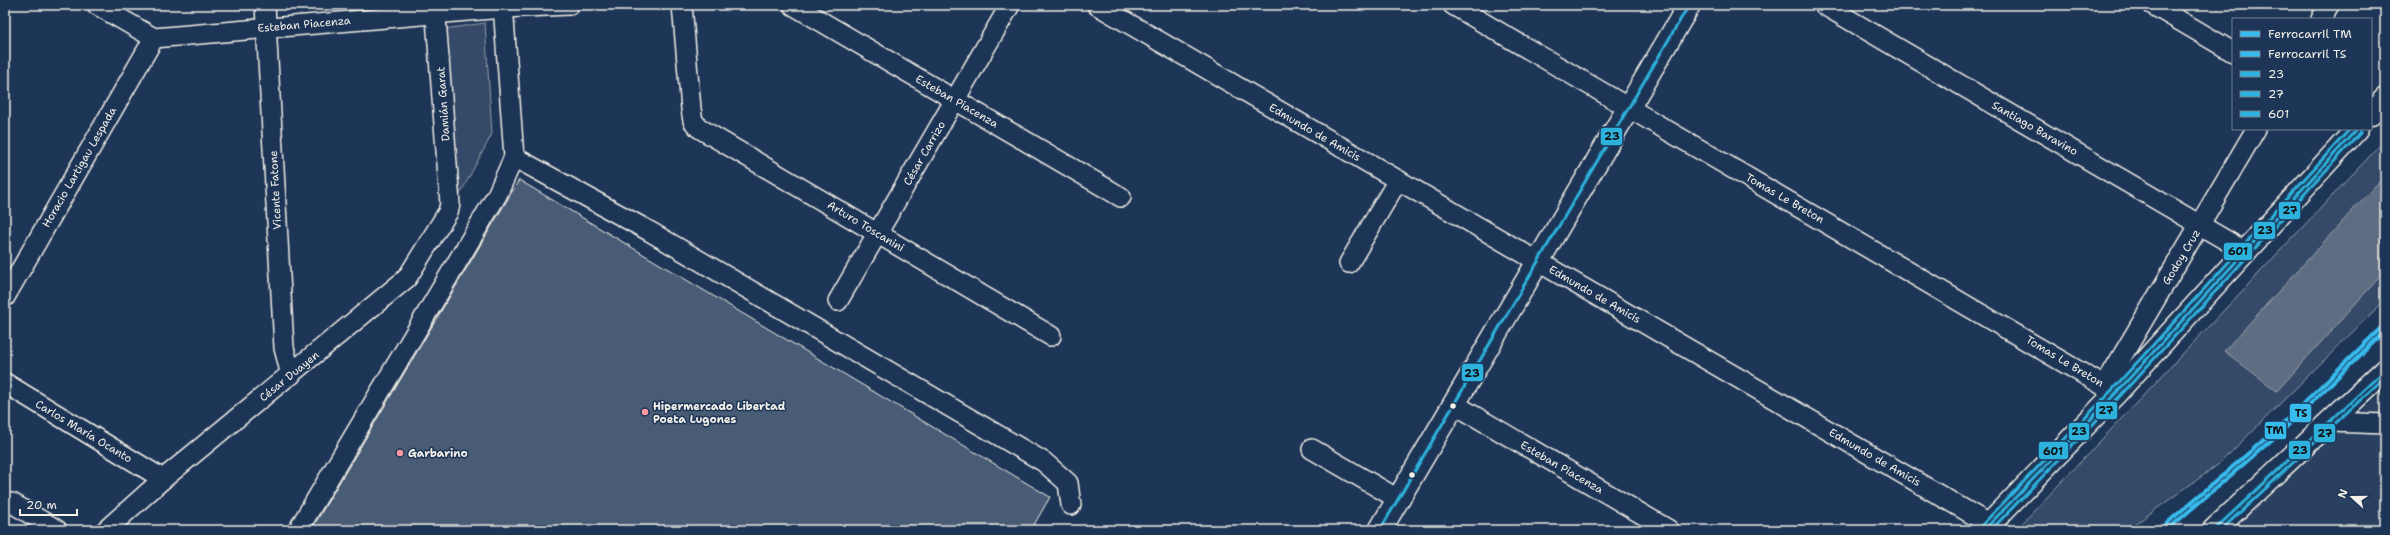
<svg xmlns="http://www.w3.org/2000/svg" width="2390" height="535" font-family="'Shantell Sans',sans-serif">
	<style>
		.built { fill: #2a4060 }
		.green { fill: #354a67; stroke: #949ea8 }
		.water { fill: #5e6d82; stroke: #9aa2ab }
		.building { fill: #485b74; stroke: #f4f1e8 }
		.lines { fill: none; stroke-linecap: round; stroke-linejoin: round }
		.minor-casing { stroke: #f4f1e8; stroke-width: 22 }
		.major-casing { stroke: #f4f1e8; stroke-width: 25 }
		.minor { stroke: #1d3557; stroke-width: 19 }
		.major { stroke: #1d3557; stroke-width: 22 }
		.bus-1-casing { stroke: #1d3557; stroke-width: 6 }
		.bus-2-casing { stroke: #1d3557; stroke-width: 6 }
		.bus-3-casing { stroke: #1d3557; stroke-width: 6 }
		.bus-1 { stroke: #2db2dd; stroke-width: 3 }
		.bus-2 { stroke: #2db2dd; stroke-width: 3 }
		.bus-3 { stroke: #2db2dd; stroke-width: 3 }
		.rail-1-casing { stroke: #1d3557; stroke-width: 7 }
		.rail-2-casing { stroke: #1d3557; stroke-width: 7 }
		.rail-1 { stroke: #37bbed; stroke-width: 4 }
		.rail-2 { stroke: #37bbed; stroke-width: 4 }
		.bus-dot { fill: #f4f1e8; stroke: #1d3557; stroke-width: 1.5 }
		.poi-dot { fill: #ff9aa2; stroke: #1d3557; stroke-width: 1.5 }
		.labels { text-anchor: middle; stroke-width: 3; stroke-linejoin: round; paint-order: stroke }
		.street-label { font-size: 11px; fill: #f4f1e8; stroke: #1d3557 }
		.poi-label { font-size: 11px; font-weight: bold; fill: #f4f1e8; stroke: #1d3557; text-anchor: start }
		.line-badge { stroke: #1d3557; stroke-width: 1.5 }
		.pale-badge-label { font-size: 11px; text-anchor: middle; font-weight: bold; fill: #111 }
	</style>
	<rect width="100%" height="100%" fill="#1d3557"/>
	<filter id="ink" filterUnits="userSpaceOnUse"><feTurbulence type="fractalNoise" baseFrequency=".025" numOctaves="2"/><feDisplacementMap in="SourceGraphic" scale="8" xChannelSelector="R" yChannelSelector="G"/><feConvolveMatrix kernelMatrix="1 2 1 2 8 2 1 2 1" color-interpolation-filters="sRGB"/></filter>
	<g filter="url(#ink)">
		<path class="built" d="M2385,390V530H2231Z"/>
		<g class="green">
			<path d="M485,23L492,134L459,196L444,29Z"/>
			<path d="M2385,140V300L2219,464L2127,530H2016Z"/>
		</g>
		<path class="water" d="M2385,175V271L2277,391L2224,351Z"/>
		<path class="building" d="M519,180L1050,497L1031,530H311Z"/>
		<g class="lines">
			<defs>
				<g id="minor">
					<path d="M97,5L154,38L503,8L569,5"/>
					<path d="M265,5L284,348L291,375"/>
					<path d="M682,5L691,109L693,121L699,128L1051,336"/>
					<path d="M793,5L1121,197"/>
					<path d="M1097,5L1989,524"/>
					<path d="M1453,5L2116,393"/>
					<path d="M1824,5L2246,252"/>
					<path d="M2153,5L2233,52"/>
					<path d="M2321,19L2329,5"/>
					<path d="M514,157L649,231L1044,462L1068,483L1071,505"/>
					<path d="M1349,263L1398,180"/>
					<path d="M5,297L154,38"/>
					<path d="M838,301L1010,5"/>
					<path d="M5,383L163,479"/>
					<path d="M2105,385L2256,129"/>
					<path d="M1454,404L1669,530"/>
					<path d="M2330,422L2385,424"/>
					<path d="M1312,449L1398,499"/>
					<path d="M5,503H12L57,530"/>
					<path d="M106,530L163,479L407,278L448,212L450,204L435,5"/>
					<path d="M298,530L497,195L514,157L503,5"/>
				</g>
				<g id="major">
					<path d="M2371,114L2385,99"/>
					<path d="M1380,530L1689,5"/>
					<path d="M1984,530L2116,393L2357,129"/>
					<path d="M2214,530L2385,370"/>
				</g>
			</defs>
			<use href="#minor" class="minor-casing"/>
			<use href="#major" class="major-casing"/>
			<use href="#minor" class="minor"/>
			<use href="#major" class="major"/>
			<defs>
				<g id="bus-1">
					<path d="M1380,530L1689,5"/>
					<path d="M1984,530L2116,393L2357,129"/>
					<path d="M2214,530L2385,370"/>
				</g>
				<g id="bus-2">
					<path d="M1991,530L2120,396L2361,132"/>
					<path d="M2221,530L2385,377"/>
				</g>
				<path id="bus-3" d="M1980,527L2112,390L2350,129"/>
			</defs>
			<use href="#bus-1" class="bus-1-casing"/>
			<use href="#bus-2" class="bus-2-casing"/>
			<use href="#bus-3" class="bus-3-casing"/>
			<use href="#bus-1" class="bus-1"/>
			<use href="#bus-2" class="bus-2"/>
			<use href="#bus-3" class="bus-3"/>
			<defs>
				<path id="rail-1" d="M2159,530L2279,427L2385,324"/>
				<path id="rail-2" d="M2167,530L2282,431L2385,331"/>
			</defs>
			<use href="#rail-1" class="rail-1-casing"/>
			<use href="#rail-2" class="rail-2-casing"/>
			<use href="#rail-1" class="rail-1"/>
			<use href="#rail-2" class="rail-2"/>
		</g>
	</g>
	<g class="bus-dot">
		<circle cx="1453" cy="406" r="3.5"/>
		<circle cx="1412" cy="475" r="3.5"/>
	</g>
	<g class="poi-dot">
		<circle cx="645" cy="412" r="4"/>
		<circle cx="400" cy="453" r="4"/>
	</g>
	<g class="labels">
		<g class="street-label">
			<text transform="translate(304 24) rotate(-5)" y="4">Esteban Piacenza</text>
			<text transform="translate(957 101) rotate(30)" y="4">Esteban Piacenza</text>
			<text transform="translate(443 104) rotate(-94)" y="4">Damián Garat</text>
			<text transform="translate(2035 128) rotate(30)" y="4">Santiago Baravino</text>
			<text transform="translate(1315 132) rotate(30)" y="4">Edmundo de Amicis</text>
			<text transform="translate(924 153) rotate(-60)" y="4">César Carrizo</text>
			<text transform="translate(79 167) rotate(-60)" y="4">Horacio Lartigau Lespada</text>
			<text transform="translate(275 190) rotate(-93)" y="4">Vicente Fatone</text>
			<text transform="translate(1785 198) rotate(30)" y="4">Tomas Le Breton</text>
			<text transform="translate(866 226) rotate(31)" y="4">Arturo Toscanini</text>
			<text transform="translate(2181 257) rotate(-59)" y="4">Godoy Cruz</text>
			<text transform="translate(1595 294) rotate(30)" y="4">Edmundo de Amicis</text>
			<text transform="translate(2065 361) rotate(31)" y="4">Tomas Le Breton</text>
			<text transform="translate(289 376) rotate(-39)" y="4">César Duayen</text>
			<text transform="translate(84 431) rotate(31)" y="4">Carlos María Ocanto</text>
			<text transform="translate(1875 457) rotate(30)" y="4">Edmundo de Amicis</text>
			<text transform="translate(1562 467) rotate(30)" y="4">Esteban Piacenza</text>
		</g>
		<g class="poi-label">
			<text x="653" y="410">Hipermercado Libertad<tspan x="653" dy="13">Poeta Lugones</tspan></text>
			<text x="408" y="457">Garbarino</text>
		</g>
	</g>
	<g class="line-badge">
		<rect x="1600" y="127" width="23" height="19" rx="4" fill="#2db2dd"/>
		<rect x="2278" y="201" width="23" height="19" rx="4" fill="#2db2dd"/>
		<rect x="2253" y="221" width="23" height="19" rx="4" fill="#2db2dd"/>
		<rect x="2223" y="242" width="30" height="19" rx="4" fill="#2db2dd"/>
		<rect x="1461" y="363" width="23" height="19" rx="4" fill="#2db2dd"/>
		<rect x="2095" y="401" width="23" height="19" rx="4" fill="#2db2dd"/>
		<rect x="2289" y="403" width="23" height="20" rx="4" fill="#37bbed"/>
		<rect x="2264" y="421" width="23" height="19" rx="4" fill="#37bbed"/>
		<rect x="2068" y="422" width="22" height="19" rx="4" fill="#2db2dd"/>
		<rect x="2313" y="423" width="23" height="20" rx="4" fill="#2db2dd"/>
		<rect x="2288" y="440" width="23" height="20" rx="4" fill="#2db2dd"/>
		<rect x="2038" y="441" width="31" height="19" rx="4" fill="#2db2dd"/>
	</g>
	<g class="pale-badge-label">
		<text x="1612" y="140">23</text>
		<text x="2290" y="214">27</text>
		<text x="2265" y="234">23</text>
		<text x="2238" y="255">601</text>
		<text x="1472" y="377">23</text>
		<text x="2106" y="414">27</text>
		<text x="2301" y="417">TS</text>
		<text x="2275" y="434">TM</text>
		<text x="2079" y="435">23</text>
		<text x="2325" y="437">27</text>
		<text x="2300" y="454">23</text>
		<text x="2053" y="455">601</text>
	</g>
	<rect width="2390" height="535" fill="none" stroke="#1d3557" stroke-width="20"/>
	<rect x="10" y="10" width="2370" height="515" fill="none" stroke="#f4f1e8" stroke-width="1.5" filter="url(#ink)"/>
	<rect x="2232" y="18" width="140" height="112" fill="#1d3557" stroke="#738091"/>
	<rect x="2240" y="31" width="20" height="6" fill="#37bbed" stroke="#738091"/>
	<text x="2268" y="38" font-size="12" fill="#f4f1e8">Ferrocarril TM</text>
	<rect x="2240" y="51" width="20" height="6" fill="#37bbed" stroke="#738091"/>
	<text x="2268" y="58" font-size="12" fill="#f4f1e8">Ferrocarril TS</text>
	<rect x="2240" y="71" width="20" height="6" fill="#2db2dd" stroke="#738091"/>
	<text x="2268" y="78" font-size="12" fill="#f4f1e8">23</text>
	<rect x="2240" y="91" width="20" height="6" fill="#2db2dd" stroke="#738091"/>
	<text x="2268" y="98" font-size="12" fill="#f4f1e8">27</text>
	<rect x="2240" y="111" width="20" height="6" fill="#2db2dd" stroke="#738091"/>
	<text x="2268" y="118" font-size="12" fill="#f4f1e8">601</text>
	<g transform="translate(2352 497) rotate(291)" stroke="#1d3557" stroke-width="3" paint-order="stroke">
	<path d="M0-3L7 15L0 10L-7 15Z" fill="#f4f1e8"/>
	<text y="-6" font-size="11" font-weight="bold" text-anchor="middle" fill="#f4f1e8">N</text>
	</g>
	<path d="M20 509v6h57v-6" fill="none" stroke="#f4f1e8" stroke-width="2"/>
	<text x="26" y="509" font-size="12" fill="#f4f1e8" stroke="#1d3557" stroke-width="3" paint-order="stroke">20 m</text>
</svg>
